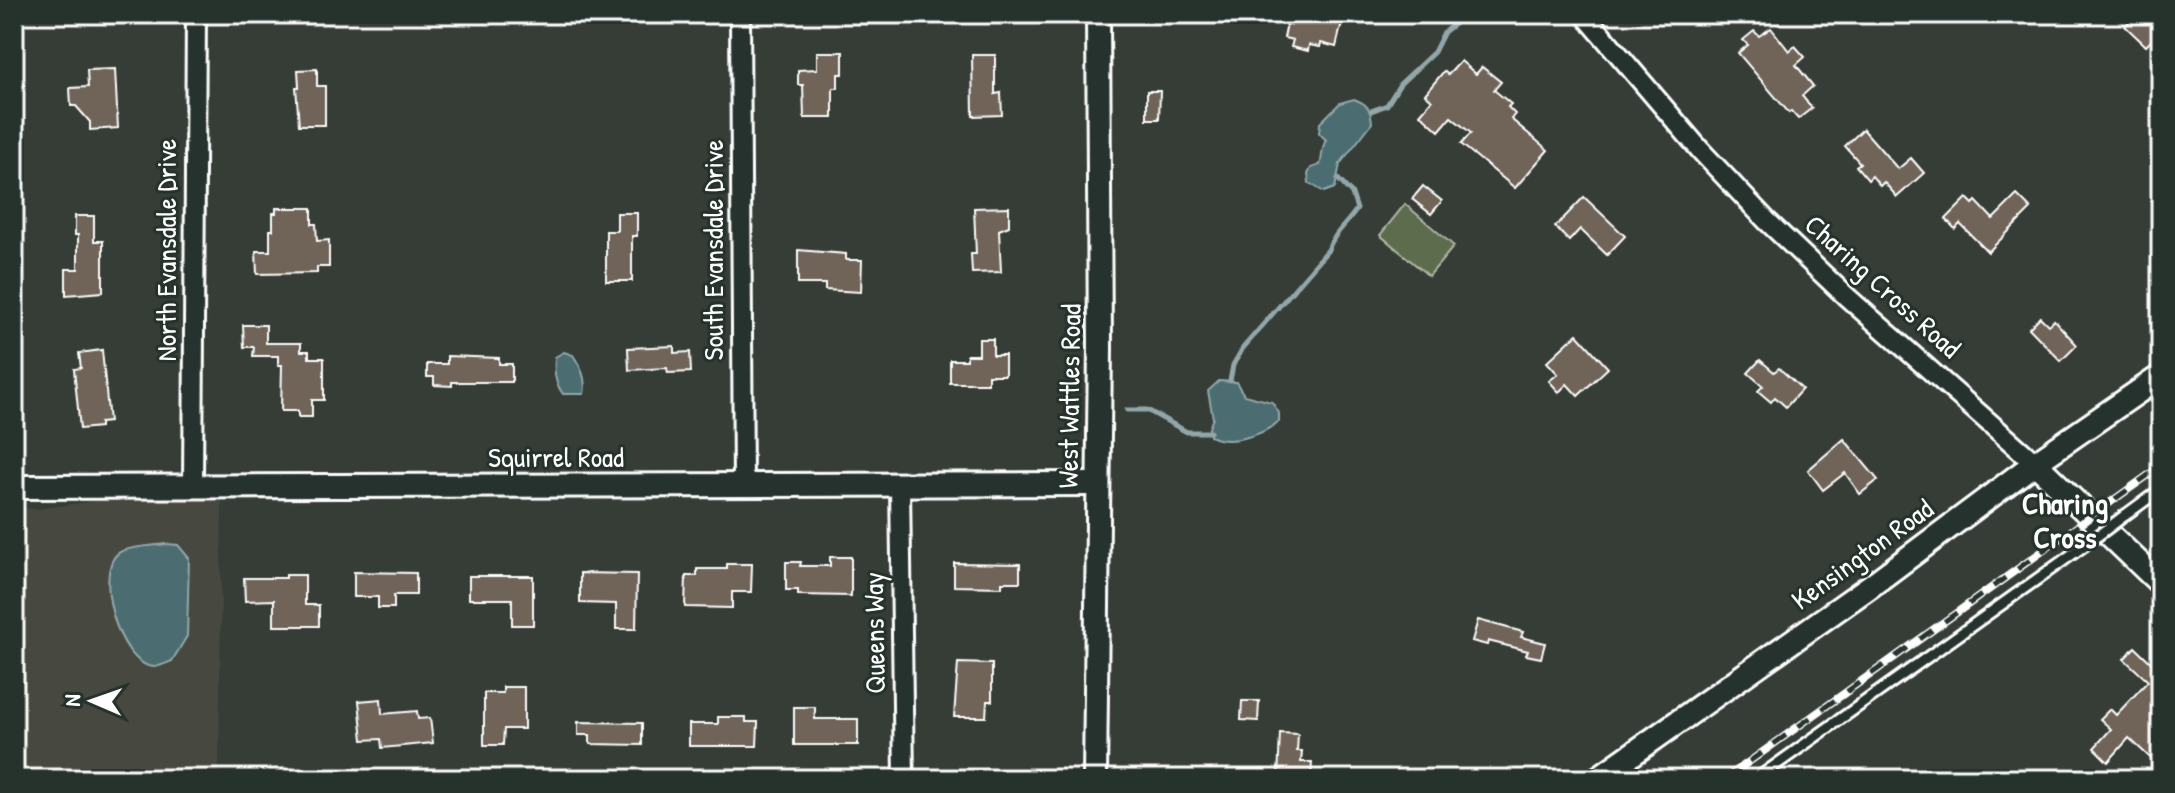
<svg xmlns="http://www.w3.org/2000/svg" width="2175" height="793" font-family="'Patrick Hand',sans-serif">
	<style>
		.built { fill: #464940 }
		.green { fill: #5c6c4e; stroke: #aeb6a6; stroke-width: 2 }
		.water { fill: #4b6d72; stroke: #93a7aa; stroke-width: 2 }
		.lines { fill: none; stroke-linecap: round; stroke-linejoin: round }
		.stream { stroke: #93a7aa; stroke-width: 5 }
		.building { fill: #6f6458; stroke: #fff; stroke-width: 2 }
		.service-casing { stroke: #fff; stroke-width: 15 }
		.minor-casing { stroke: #fff; stroke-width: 24 }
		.tertiary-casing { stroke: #fff; stroke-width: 28 }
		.service { stroke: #26332d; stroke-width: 9 }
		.minor { stroke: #26332d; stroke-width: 18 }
		.tertiary { stroke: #26332d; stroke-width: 22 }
		.rail-casing { stroke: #fff; stroke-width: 8 }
		.rail { stroke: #26332d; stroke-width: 5; stroke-dasharray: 15; stroke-linecap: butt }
		.service-bridge-casing { stroke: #fff; stroke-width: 15; stroke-linecap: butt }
		.service-bridge { stroke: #26332d; stroke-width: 9 }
		.labels { text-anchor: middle; stroke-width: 6; stroke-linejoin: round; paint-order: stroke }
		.street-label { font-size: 28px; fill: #fff; stroke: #26332d }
		.neighbourhood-label { font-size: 30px; font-weight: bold; fill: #fff; stroke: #26332d }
	</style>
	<rect width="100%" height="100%" fill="#353d36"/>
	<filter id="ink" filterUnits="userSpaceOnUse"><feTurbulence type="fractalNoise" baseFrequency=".0125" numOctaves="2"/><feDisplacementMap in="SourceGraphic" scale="16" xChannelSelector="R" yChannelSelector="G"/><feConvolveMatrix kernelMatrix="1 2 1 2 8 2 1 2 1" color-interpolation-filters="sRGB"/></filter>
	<g filter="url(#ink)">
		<path class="built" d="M117,498H222L219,779H14V508L37,509Z"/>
		<path class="green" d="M1405,204L1454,246L1429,276L1380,235Z"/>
		<g class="water">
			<path d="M1354,99C1367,104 1371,108 1372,123L1340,164L1335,188L1324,192L1309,183L1308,174L1311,168L1320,165C1323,156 1321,148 1326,140L1319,133L1320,123L1340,103Z"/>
			<path d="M564,352L573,355C581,367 587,379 584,394H563C554,382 554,371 555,357Z"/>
			<path d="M1219,381L1236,382L1244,395L1272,402L1279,413V421C1264,435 1229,446 1210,436L1209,428L1213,418L1208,391Z"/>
			<path d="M166,544L178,545L189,558L187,636L172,661C167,663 159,667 154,667C117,665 91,564 122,551C134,546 153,546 166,544Z"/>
		</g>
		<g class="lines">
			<g class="stream">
				<path d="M1371,111L1387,105L1400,84L1434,52L1444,32L1467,14"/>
				<path d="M1230,381L1233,365L1243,348L1328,250C1334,233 1347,224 1357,209L1352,194L1338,179"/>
				<path d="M1127,410H1147L1187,432H1210"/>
			</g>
		</g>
		<g class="building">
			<path d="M1289,14H1328L1327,18L1342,22L1336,47L1321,43L1320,47L1309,45L1308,51L1291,47L1293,40L1284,38Z"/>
			<path d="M2137,14H2161V44L2154,38L2146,46L2125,26Z"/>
			<path d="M1771,28L1789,51L1795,46L1805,57L1796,65L1813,86L1802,96L1812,108L1798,119L1791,111L1789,113L1738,53L1748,45L1743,40L1754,31L1759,36Z"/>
			<path d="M817,52H843V74H838V88H833V118H804L803,85H798V70L817,69Z"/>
			<path d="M972,55H995V94L1001,93L1002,115L973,116Z"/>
			<path d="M1461,61L1476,74L1482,67L1501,82L1494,90L1511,104L1508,107L1515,114L1511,119L1548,150L1515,188L1461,144L1471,133L1451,117L1439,131L1420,114L1432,100L1425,94L1444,71L1448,75Z"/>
			<path d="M115,69L118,128L90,130V122L76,106H71L70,88L88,87L87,70Z"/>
			<path d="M317,69V86H325V125H299L296,87H299L298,70Z"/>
			<path d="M1147,91H1160L1159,119H1147Z"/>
			<path d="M1863,129L1898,169L1911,158L1924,173L1897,197L1884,182L1880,186L1872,176L1868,180L1856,166L1860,163L1845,146Z"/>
			<path d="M1423,186L1442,201L1431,214L1412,199Z"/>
			<path d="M2017,195L2031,209L1988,252L1960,224L1955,229L1946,219L1967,198L1973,204L1976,201L1993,219Z"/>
			<path d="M1584,197L1625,236L1607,255L1580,229L1569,241L1555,227Z"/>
			<path d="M1009,207V226L999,230L1001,272L972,273L971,254H976L974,208Z"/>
			<path d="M276,208H312V224H316L317,241L329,240V267H317V273L257,274L256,251H270V230H273V213H276Z"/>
			<path d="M617,213H637V236H632V281H606V231H617Z"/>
			<path d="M75,216H94V241H103V292L66,295V269H78V235H75Z"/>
			<path d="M798,250L846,254V260H862L861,292L825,290V284H798Z"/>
			<path d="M2040,317L2048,325L2054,320L2077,345L2061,361L2029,328Z"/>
			<path d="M243,325H266V343H301V351H309V358H324V400H312V417H298V411H281L282,365H278V356H253L254,347H244Z"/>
			<path d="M1577,334L1608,368L1578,396L1567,384L1559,392L1549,381L1558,374L1547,362Z"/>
			<path d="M979,339H993V355H1005V375H988V383H950V360H967V355H979Z"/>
			<path d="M674,346V353L690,352L691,372L668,373L667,368L629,370L628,348Z"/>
			<path d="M102,350L109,422L100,423V427L80,429L74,369L81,368L79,353Z"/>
			<path d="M447,356L499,358V364H512V382H452V386L434,385V377H427V364H447Z"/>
			<path d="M1760,360L1774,372L1779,368L1802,389L1786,407L1775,397L1771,402L1758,391L1763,386L1748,373Z"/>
			<path d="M1844,439L1878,480L1860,494L1845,473L1823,490L1808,470Z"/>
			<path d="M830,557H851V596L798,595V590H786V562H801L800,566H830Z"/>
			<path d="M954,563L1020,564V582H1002V587L954,586Z"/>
			<path d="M727,564H752L751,592H732V608L685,607L686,576H697V569H727Z"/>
			<path d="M354,572L416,573V595H394V608H378V597H354Z"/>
			<path d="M580,573L637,574L636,629H616V604L580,603Z"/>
			<path d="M286,575H305V605H319V626H274V600L245,601L244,578H286Z"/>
			<path d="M469,576H533V625H512V599H469Z"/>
			<path d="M1478,620L1523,632L1521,637L1545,643L1541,658L1526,655L1528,651L1488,641L1487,645L1472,641Z"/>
			<path d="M2135,647L2158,669L2161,666V768L2129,738L2108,762L2094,748L2111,729L2100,719L2110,709L2116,715L2148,681L2124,659Z"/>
			<path d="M958,663L992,664V701H987L986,717H954Z"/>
			<path d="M503,687H524V729H504L503,745H484V693H503Z"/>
			<path d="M381,699L382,714L417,711L418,719L430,718L433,743L382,748L381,739L363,740L359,701Z"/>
			<path d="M1242,701H1259L1258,721L1241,720Z"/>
			<path d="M794,707H815V719H858V745H794Z"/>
			<path d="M718,717H746V722H758L757,746H689V724H718Z"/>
			<path d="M578,722L642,723V745L590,744V735H578Z"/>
			<path d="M1280,733L1298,734L1297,751H1302L1301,762H1312L1311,779H1278Z"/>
		</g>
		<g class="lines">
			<defs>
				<g id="service">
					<path d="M2124,516L2161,489"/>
					<path d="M1756,779L2088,543"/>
				</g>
				<g id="minor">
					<path d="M740,14L743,486"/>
					<path d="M1584,14L1701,151L1767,221L1847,297L2035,463"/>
					<path d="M900,486L904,779"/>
					<path d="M193,487L196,14"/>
				</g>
				<g id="tertiary">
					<path d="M2035,463L2161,584"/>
					<path d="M14,487L1098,484"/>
					<path d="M1095,779L1100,348L1098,14"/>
					<path d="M1597,779L1869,587L2035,463L2161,376"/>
				</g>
			</defs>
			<use href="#service" class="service-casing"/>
			<use href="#minor" class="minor-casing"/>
			<use href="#tertiary" class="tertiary-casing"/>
			<use href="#service" class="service"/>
			<use href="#minor" class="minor"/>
			<use href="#tertiary" class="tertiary"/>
			<defs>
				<path id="rail" d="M1725,779L2161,466"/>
			</defs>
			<use href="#rail" class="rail-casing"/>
			<use href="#rail" class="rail"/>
			<defs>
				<path id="service-bridge" d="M2088,543L2124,516"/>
			</defs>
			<use href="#service-bridge" class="service-bridge-casing"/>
			<use href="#service-bridge" class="service-bridge"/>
		</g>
	</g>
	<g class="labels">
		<g class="street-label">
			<text transform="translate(166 250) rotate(-90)" y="10">North Evansdale Drive</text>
			<text transform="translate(713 250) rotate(-90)" y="10">South Evansdale Drive</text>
			<text transform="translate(1883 286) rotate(42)" y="10">Charing Cross Road</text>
			<text transform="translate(1069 396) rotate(-89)" y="10">West Wattles Road</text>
			<text x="556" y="467">Squirrel Road</text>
			<text transform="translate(1862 554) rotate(-36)" y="10">Kensington Road</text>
			<text transform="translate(874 633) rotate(-91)" y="10">Queens Way</text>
		</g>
		<g class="neighbourhood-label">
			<text x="2065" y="514">Charing<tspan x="2065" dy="34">Cross</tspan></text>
		</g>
	</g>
	<rect width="2175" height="793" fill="none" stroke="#26332d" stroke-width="48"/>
	<rect x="24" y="24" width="2127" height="745" fill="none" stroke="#fff" stroke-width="3" filter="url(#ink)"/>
	<g transform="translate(92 701) rotate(272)" stroke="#26332d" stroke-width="6" paint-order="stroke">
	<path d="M0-6L14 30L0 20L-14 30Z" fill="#ffffff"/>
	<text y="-12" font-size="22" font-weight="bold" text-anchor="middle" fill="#ffffff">N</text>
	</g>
</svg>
